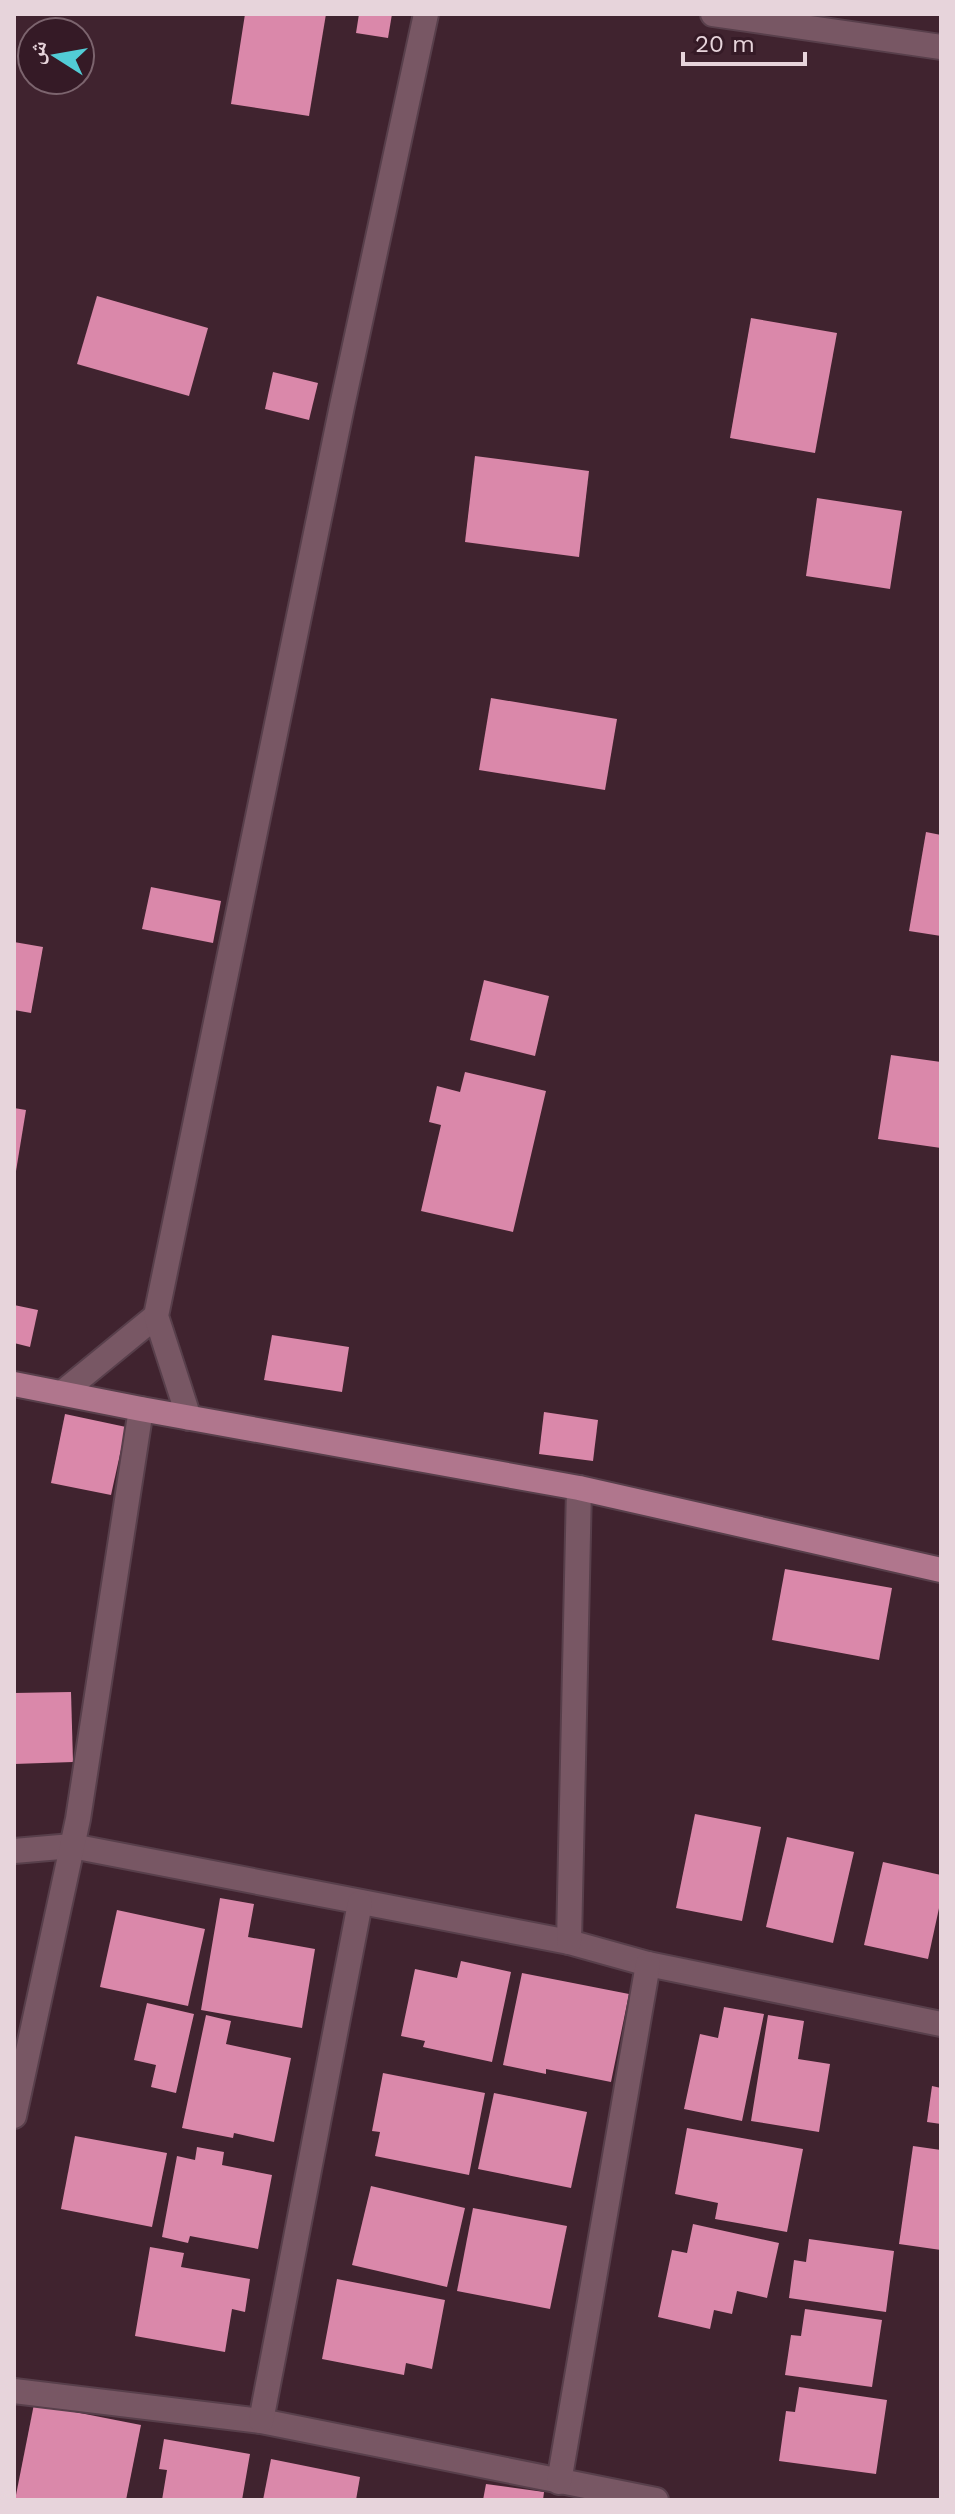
<svg xmlns="http://www.w3.org/2000/svg" width="955" height="2514" font-family="'Work Sans','Noto Naskh Arabic',sans-serif">
	<style>
		.building { fill: #da88aa }
		.lines { fill: none; stroke-linecap: round; stroke-linejoin: round }
		.minor-casing { stroke: #583f4b; stroke-width: 28 }
		.major-casing { stroke: #583f4b; stroke-width: 28 }
		.minor { stroke: #785764; stroke-width: 24 }
		.major { stroke: #b0768d; stroke-width: 24 }
	</style>
	<rect width="100%" height="100%" fill="#40232f"/>
	<!-- building -->
	<g class="building">
		<polygon points="245,14 326,14 309,116 231,104"/>
		<polygon points="359,14 392,14 388,38 356,33"/>
		<polygon points="97,296 208,328 189,396 77,364"/>
		<polygon points="751,318 837,333 815,453 730,438"/>
		<polygon points="273,372 318,383 309,420 265,409"/>
		<polygon points="475,456 589,471 579,557 465,542"/>
		<polygon points="817,498 902,511 890,589 806,576"/>
		<polygon points="491,698 617,719 605,790 479,770"/>
		<polygon points="926,832 941,835 941,936 909,931"/>
		<polygon points="151,887 221,901 213,943 142,929"/>
		<polygon points="14,942 43,947 31,1013 14,1010"/>
		<polygon points="484,980 549,996 535,1056 470,1040"/>
		<polygon points="891,1055 941,1062 941,1148 878,1139"/>
		<polygon points="465,1072 546,1091 513,1232 421,1211 441,1125 429,1122 437,1086 460,1092"/>
		<polygon points="14,1108 26,1110 16,1171 14,1170"/>
		<polygon points="14,1305 38,1310 30,1347 14,1343"/>
		<polygon points="272,1335 349,1347 342,1392 264,1380"/>
		<polygon points="544,1412 598,1420 593,1461 539,1454"/>
		<polygon points="65,1414 126,1427 111,1495 51,1483"/>
		<polygon points="785,1569 892,1588 879,1660 772,1640"/>
		<polygon points="71,1692 73,1762 14,1764 14,1693"/>
		<polygon points="695,1814 761,1827 742,1921 676,1908"/>
		<polygon points="787,1837 854,1852 833,1943 766,1927"/>
		<polygon points="883,1862 941,1875 941,1899 928,1959 864,1945"/>
		<polygon points="220,1898 254,1904 248,1937 315,1949 302,2028 201,2010"/>
		<polygon points="117,1910 205,1929 188,2006 100,1987"/>
		<polygon points="461,1961 511,1972 492,2062 423,2047 425,2041 401,2036 415,1969 457,1978"/>
		<polygon points="522,1973 629,1994 611,2082 546,2069 546,2074 503,2065"/>
		<polygon points="147,2003 194,2014 176,2093 151,2087 156,2065 134,2060"/>
		<polygon points="724,2007 764,2014 742,2121 684,2109 700,2034 718,2038"/>
		<polygon points="206,2015 231,2021 226,2044 291,2058 274,2142 234,2133 233,2138 182,2128"/>
		<polygon points="768,2015 804,2021 798,2059 830,2064 819,2132 751,2121"/>
		<polygon points="383,2073 485,2093 469,2175 375,2156 380,2132 372,2131"/>
		<polygon points="932,2086 941,2088 941,2124 927,2122"/>
		<polygon points="494,2093 587,2112 571,2188 478,2169"/>
		<polygon points="687,2128 803,2149 787,2232 715,2219 718,2203 675,2194"/>
		<polygon points="75,2136 167,2153 152,2227 61,2209"/>
		<polygon points="913,2146 941,2150 941,2250 899,2244"/>
		<polygon points="197,2147 224,2152 222,2165 272,2175 258,2249 190,2236 188,2243 162,2237 177,2156 195,2160"/>
		<polygon points="371,2186 465,2208 447,2287 352,2265"/>
		<polygon points="473,2208 567,2226 550,2309 457,2291"/>
		<polygon points="693,2224 779,2243 767,2298 737,2291 732,2314 714,2310 710,2329 658,2317 672,2250 687,2253"/>
		<polygon points="809,2239 894,2251 886,2312 789,2298 794,2260 806,2262"/>
		<polygon points="150,2247 184,2253 181,2267 250,2279 245,2312 232,2309 225,2352 135,2336"/>
		<polygon points="337,2279 445,2300 432,2369 406,2363 404,2375 322,2359"/>
		<polygon points="805,2309 882,2320 872,2387 785,2375 791,2335 801,2336"/>
		<polygon points="799,2387 887,2400 876,2474 779,2461 786,2411 795,2412"/>
		<polygon points="34,2404 141,2425 126,2500 15,2500"/>
		<polygon points="164,2439 250,2454 242,2500 162,2500 167,2470 159,2469"/>
		<polygon points="271,2459 360,2477 356,2500 263,2500"/>
		<polygon points="486,2484 544,2492 543,2500 483,2500"/>
	</g>
	<g class="lines">
		<defs>
			<g id="minor">
				<polyline points="713,14 941,47"/>
				<polyline points="62,1393 156,1316"/>
				<polyline points="189,1418 156,1316 342,406 426,14"/>
				<polyline points="14,1851 72,1846 569,1942 648,1964 941,2024"/>
				<polyline points="569,1942 579,1488"/>
				<polyline points="14,2116 78,1819 141,1409"/>
				<polyline points="14,2391 261,2421 656,2500"/>
				<polyline points="261,2421 360,1903"/>
				<polyline points="559,2482 648,1964"/>
			</g>
			<polyline id="major" points="14,1384 141,1409 579,1488 941,1570"/>
		</defs>
		<!-- minor casing -->
		<use href="#minor" class="minor-casing"/>
		<!-- major casing -->
		<use href="#major" class="major-casing"/>
		<!-- minor -->
		<use href="#minor" class="minor"/>
		<!-- major -->
		<use href="#major" class="major"/>
	</g>
	<!-- border -->
	<rect width="955" height="2514" fill="none" stroke="#e7d4db" stroke-width="32"/>
	<!-- north arrow -->
	<g transform="translate(56 56) rotate(281)"><circle r="38" fill="#351a26" stroke="#7c646e" stroke-width="2"/>
	<path d="M0-6L14 30L0 20L-14 30Z" fill="#52ccd6"/>
	<text y="-12" font-size="22" font-weight="bold" text-anchor="middle" fill="#e7d4db">ش</text>
	</g>
	<!-- scale -->
	<path d="M683 52v12h122v-12" fill="none" stroke="#e7d4db" stroke-width="4"/>
	<text x="695" y="52" font-size="24" fill="#e7d4db" stroke="#351a26" stroke-width="6" paint-order="stroke">20 m</text>
</svg>
